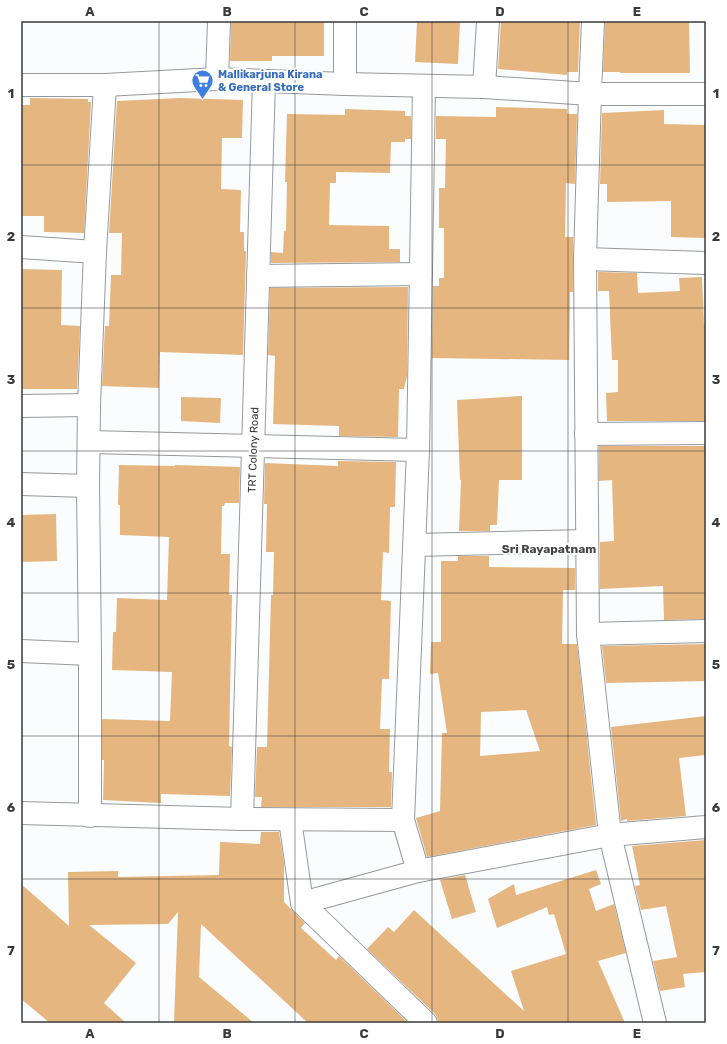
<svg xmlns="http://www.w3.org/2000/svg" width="727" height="1044" font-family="Rubik,sans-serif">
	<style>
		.building { fill: #e6b680; fill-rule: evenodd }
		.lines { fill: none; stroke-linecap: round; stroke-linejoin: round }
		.minor-casing { stroke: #97999b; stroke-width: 24 }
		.minor { stroke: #fff; stroke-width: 22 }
		.grid { fill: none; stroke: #3a3a3b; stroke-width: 1; stroke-opacity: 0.55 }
		.labels { text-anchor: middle; stroke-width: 4; stroke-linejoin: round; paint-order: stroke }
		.shop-label { font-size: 11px; font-weight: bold; fill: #366cbe; stroke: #fff; text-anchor: start }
		.street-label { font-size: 11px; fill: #3a3a3b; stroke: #fff }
		.neighbourhood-label { font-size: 12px; font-weight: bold; fill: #434446; stroke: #fff }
		.neatline { fill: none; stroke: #3a3a3b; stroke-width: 1.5 }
		.grid-label { font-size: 13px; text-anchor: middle; font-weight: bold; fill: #3a3a3b }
	</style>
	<rect width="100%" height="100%" fill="#fafcfe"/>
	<!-- building -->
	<g class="building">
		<polygon points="231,21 324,21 324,56 272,56 272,61 230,61"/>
		<polygon points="417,21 460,21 458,64 415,62"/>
		<polygon points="501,21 580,21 578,72 567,72 567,75 498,69"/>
		<polygon points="605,21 689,21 690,73 620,73 620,72 603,72"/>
		<polygon points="30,98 88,99 88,102 91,102 84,233 44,232 44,216 21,216 21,105 30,105"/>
		<polygon points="180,98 243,100 242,138 222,138 221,189 241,190 240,232 244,232 244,251 246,251 243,355 160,352 159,388 102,386 105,326 109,326 111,275 121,275 122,233 109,233 117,101"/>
		<polygon points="496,107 567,109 567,114 577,114 575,184 566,183 565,237 573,237 573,292 570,292 569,360 432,358 433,286 439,286 439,278 444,278 444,228 439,228 439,188 445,188 446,139 436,139 436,116 496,117"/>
		<polygon points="345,109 405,111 405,116 411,116 411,139 405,139 405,142 391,142 390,173 336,172 336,183 330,183 329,225 389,226 389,249 400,249 400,262 271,263 271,252 283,253 284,231 286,231 287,182 285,182 287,114 345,115"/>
		<polygon points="664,110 664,124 706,125 706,238 671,237 671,201 607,202 607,184 600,184 602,113"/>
		<polygon points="21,269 62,270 61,325 80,326 77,389 21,389"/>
		<polygon points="598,272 637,273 638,293 680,291 679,278 702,277 704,325 706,325 706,421 607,421 606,393 618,392 618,360 612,360 609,291 598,291"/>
		<polygon points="408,287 407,376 404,389 399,389 398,437 339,436 339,426 273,424 275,356 268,355 270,288"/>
		<polygon points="522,396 522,480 499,480 497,525 490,525 490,531 459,531 461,480 460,480 457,400"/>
		<polygon points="181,397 221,398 220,423 181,421"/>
		<polygon points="599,446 706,446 706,619 664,620 663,586 600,589 600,542 614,541 612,480 599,481"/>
		<polygon points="338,461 396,462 395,507 390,507 389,553 383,552 381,600 391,601 389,679 382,679 380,729 390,729 389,772 392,772 391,807 261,807 262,797 255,797 257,747 267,747 271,595 273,595 274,552 266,552 267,504 264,504 265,463 338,466"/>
		<polygon points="119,465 175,466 175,465 240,467 239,503 225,503 224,506 222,506 221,554 230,554 229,595 232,595 229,746 232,747 230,796 161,794 161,803 103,800 104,760 102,760 102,719 170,721 172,672 112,670 113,632 116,632 117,598 167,600 169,537 120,535 120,505 118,505"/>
		<polygon points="56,514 57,561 21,562 21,515"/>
		<path d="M458,556h31v11l86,1v22h-12l-1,54h15l19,181 -169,32 -11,-39 24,-7 2,-78h5l-9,-60 -8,1 1,-32h10v-81h17zM526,710l14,41 -60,5 1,-44z"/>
		<polygon points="706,644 706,681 606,683 602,646"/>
		<polygon points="706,716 706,755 679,758 686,816 627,821 627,819 621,821 611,727"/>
		<polygon points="261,832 279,832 284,863 284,902 305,923 301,928 336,960 339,956 408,1023 308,1023 201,924 199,977 254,1023 174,1023 178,912 168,924 89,925 136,963 104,1003 126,1023 50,1023 21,999 21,884 69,926 68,872 118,871 118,877 219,875 220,842 260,844"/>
		<polygon points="706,840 706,972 683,974 685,987 660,991 653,961 677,957 666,906 641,910 635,886 640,885 632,846"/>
		<polygon points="596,870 601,884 589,889 596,911 614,904 626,953 598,961 625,1023 438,1023 438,1019 435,1014 367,949 388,927 394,932 414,910 524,1011 511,971 566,954 554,914 549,915 547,907 497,928 488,899 514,884 516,895"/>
		<polygon points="465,875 476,912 452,919 440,880"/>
	</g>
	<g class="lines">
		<defs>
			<g id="minor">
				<polyline points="345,21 345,84"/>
				<polyline points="593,21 590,94 585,259 588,634 610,835 655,1023"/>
				<polyline points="217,79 219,21"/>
				<polyline points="21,85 105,85 217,79 345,84 484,87 590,94 706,94"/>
				<polyline points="484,87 488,21"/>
				<polyline points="21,247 95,252"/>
				<polyline points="585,259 706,263"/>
				<polyline points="258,276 421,274"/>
				<polyline points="21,406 89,405"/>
				<polyline points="586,434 706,433"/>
				<polyline points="89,442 418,450"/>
				<polyline points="21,484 88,486"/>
				<polyline points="415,545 586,541"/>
				<polyline points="588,634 706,631"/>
				<polyline points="21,651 90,654"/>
				<polyline points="21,813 242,819 403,820 418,450 424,86"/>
				<polyline points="90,816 90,654 88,486 89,405 95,252 105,85"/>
				<polyline points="242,819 264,81"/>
				<polyline points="290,820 302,903 426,1023"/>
				<polyline points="403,820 418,871"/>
				<polyline points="302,903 418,871 610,835 706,827"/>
			</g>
		</defs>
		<!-- minor casing -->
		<use href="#minor" class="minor-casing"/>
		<!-- minor -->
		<use href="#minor" class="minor"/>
	</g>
	<!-- grid -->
	<path class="grid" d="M159,21v1002M295,21v1002M432,21v1002M568,21v1002M21,165h685M21,308h685M21,451h685M21,593h685M21,736h685M21,879h685"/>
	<!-- icons -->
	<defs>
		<symbol id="supermarket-pin" viewBox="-11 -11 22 30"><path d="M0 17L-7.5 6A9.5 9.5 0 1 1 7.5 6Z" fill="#3f7fe0" stroke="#fff"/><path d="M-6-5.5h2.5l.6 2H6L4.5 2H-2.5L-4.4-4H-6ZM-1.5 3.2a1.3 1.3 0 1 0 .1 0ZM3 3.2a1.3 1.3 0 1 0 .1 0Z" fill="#fff"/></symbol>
	</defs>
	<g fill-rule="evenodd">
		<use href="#supermarket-pin" x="190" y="68" width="25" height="34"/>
	</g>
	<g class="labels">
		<!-- shop labels -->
		<g class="shop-label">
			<text x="218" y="78">Mallikarjuna Kirana<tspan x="218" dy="13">&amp; General Store</tspan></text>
		</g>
		<!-- street labels -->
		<g class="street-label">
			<text transform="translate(253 450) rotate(-88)" y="4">TRT Colony Road</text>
		</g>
		<!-- neighbourhood labels -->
		<g class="neighbourhood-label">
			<text x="549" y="553">Sri Rayapatnam</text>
		</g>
	</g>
	<!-- border -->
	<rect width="727" height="1044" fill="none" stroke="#ffffff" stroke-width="44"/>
	<rect x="22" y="22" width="683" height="1000" class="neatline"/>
	<g class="grid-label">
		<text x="90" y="16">A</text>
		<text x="227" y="16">B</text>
		<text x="364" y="16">C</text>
		<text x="500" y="16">D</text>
		<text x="637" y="16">E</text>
		<text x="11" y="98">1</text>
		<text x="716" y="98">1</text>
		<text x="11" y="241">2</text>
		<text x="716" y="241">2</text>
		<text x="11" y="384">3</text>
		<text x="716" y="384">3</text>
		<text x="11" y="527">4</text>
		<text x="716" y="527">4</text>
		<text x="11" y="669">5</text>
		<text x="716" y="669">5</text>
		<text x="11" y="812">6</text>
		<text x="716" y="812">6</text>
		<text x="11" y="955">7</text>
		<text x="716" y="955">7</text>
		<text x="90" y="1038">A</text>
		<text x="227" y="1038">B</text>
		<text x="364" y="1038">C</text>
		<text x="500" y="1038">D</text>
		<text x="637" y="1038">E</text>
	</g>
</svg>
